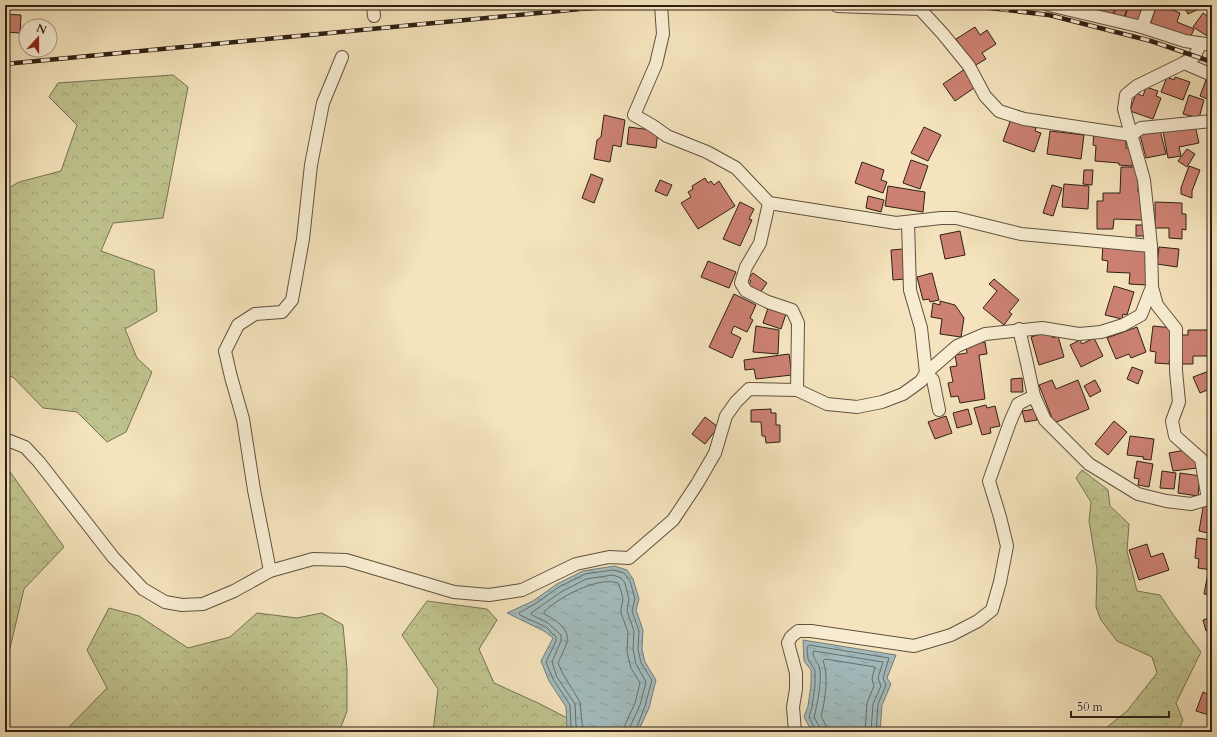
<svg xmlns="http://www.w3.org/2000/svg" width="1217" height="737" font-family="Cardo,serif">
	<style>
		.forest { fill: url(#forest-crowns); stroke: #767252 }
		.water { fill: url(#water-ripples); stroke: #747d7a }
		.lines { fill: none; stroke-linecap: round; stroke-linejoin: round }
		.shore { stroke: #686e69; stroke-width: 1 }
		.building { fill: #cc8172; stroke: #2e2015 }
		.street-casing { stroke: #60513f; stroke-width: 14 }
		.street { stroke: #f8edd3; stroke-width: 12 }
		.rail-casing { stroke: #2e2015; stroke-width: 4.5 }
		.rail { stroke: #f8edd3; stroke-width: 3; stroke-dasharray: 9; stroke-linecap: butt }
	</style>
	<defs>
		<pattern id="forest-crowns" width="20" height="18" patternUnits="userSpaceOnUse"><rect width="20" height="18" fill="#bfc38e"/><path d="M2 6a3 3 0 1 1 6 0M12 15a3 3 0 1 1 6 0" fill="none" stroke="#a4a77a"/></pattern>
		<pattern id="water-ripples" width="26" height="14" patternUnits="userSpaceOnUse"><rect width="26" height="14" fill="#a2bbbd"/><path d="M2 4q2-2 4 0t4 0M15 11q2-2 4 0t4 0" fill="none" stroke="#8ca0a2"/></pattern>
	</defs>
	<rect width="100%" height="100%" fill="#f4e3bc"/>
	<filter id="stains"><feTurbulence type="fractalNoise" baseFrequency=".005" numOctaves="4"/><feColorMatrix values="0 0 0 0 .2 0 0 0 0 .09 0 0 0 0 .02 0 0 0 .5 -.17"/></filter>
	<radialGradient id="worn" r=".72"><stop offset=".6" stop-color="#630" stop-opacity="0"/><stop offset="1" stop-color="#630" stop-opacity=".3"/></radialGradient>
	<!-- forest -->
	<g class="forest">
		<polygon points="173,75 188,87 163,218 113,223 101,251 154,270 157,311 125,329 137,358 152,372 126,432 107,442 77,412 43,408 13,377 5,375 5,190 19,182 61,171 77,125 49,97 58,83"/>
		<polygon points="5,465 64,547 24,589 5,669"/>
		<polygon points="1082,470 1108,490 1110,506 1129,524 1127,551 1137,591 1160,595 1174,616 1201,652 1176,703 1183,720 1178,732 1101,732 1127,711 1157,673 1152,657 1117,641 1101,620 1096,607 1097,569 1089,521 1091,502 1076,478"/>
		<polygon points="427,601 487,609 497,620 479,649 494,683 538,703 571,720 585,732 433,732 438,689 402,635"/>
		<polygon points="109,608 139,616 188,648 230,637 257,613 297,618 322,613 343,625 347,669 347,711 339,732 37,732 39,730 66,730 107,688 87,650"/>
	</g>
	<!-- water -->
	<g class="water">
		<polygon points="614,566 627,570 633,579 639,599 636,610 643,630 642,649 645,662 656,680 649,708 638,732 570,732 567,729 566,707 549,681 541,661 553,638 544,631 507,613 533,601 557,584 583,571"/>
		<polygon points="803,640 896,655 887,678 891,684 882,705 880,732 812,732 804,717 808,706 811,685 811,670 804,661"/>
	</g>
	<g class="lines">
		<!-- shore -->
		<g class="shore">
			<polyline points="573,732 571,727 570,705 553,679 546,662 556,641 556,637 546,627 520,615 519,613 535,604 559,587 585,574 613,570 624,573 630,581 635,599 632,611 639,631 638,649 641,663 652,680 645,706 635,732"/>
			<polyline points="578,732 576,725 575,704 557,677 552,662 561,641 561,635 548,623 532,615 531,613 561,592 586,579 613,575 621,578 625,583 629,599 627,611 634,631 633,649 636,664 646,682 640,705 630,727 630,732"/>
			<path d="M584,732l-2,-9 -2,-21 -17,-28 -5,-11c3,-7 7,-14 9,-21 3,-13 -12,-23 -23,-28v-2c13,-14 54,-36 74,-29l3,8 2,8 -2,10v4l7,19 -1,20 4,16 9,15 -5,20 -10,22 -1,7"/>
			<polyline points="815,732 815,729 809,717 812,707 815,685 815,670 808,659 807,647 809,645 889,658 883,678 886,685 878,704 876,732"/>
			<path d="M820,732v-4l-6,-11c3,-11 9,-40 5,-51 -2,-5 -6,-7 -6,-14l1,-1 69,11 -5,16 3,8 -8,18 -2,28"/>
			<path d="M826,732v-6l-5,-10c4,-14 8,-42 2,-55l2,-2 50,8 -3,12 2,7 -7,17 -2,29"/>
		</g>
	</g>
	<!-- building -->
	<g class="building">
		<polygon points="1085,5 1100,5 1097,14 1083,9"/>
		<polygon points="1101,5 1116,5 1111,18 1098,13"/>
		<polygon points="1117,5 1128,5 1123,21 1113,18"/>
		<polygon points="1129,5 1144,5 1139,24 1124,20"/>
		<polygon points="1157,5 1171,5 1170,9 1180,13 1177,22 1194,29 1189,40 1150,25"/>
		<polygon points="1177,5 1200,5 1201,8 1188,14 1184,6 1179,9"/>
		<polygon points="1203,13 1212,20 1212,39 1193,27"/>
		<polygon points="5,14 21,15 20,33 5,32"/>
		<polygon points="975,27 980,35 987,30 996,44 982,53 986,59 974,66 956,39"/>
		<polygon points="965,69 977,86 955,101 943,84"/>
		<polygon points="1167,77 1174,80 1175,77 1190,82 1183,100 1161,92"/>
		<polygon points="1206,80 1212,82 1212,101 1200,96"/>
		<polygon points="1146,87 1158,91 1156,96 1161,98 1153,119 1130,111 1136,93 1143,96"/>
		<polygon points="1189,95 1204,100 1199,118 1183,114"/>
		<polygon points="604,115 625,120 621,147 613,145 610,162 594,159 597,140 601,137"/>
		<polygon points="1011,119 1036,128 1035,131 1041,133 1034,152 1003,141"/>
		<polygon points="1195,125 1199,143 1179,147 1181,156 1168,158 1163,131"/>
		<polygon points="629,127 658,131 656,148 627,144"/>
		<polygon points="924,127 941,135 928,161 911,153"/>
		<polygon points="1160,130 1166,154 1146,158 1140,135"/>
		<polygon points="1050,131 1084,135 1081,159 1047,154"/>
		<polygon points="1094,132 1126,135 1126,148 1134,149 1132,166 1119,165 1119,163 1095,161 1096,146 1093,145"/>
		<polygon points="1187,149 1195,154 1187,167 1178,161"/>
		<polygon points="911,160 928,166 920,189 903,183"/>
		<polygon points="862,162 884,170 881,180 887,182 883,193 855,183"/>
		<polygon points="1189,166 1200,170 1192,191 1192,198 1181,194 1181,188"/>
		<polygon points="1121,167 1139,167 1138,192 1142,193 1142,220 1114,219 1113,229 1097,229 1097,201 1103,201 1103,193 1120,193"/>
		<polygon points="1084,170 1093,170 1092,185 1083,184"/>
		<polygon points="591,174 603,179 594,203 582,198"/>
		<polygon points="705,178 708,183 711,181 714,185 719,181 735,206 698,229 681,203 691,197 688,192 693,189 692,186"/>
		<polygon points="660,180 672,185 667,196 655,191"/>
		<polygon points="1064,184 1089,186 1088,209 1062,207"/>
		<polygon points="1052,185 1062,188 1053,216 1043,213"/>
		<polygon points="888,186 925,192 923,212 885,206"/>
		<polygon points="868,196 884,200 881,212 866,208"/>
		<polygon points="740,202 754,209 749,219 752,220 740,246 723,239"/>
		<polygon points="1155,202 1182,203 1182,214 1186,214 1186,230 1182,229 1182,239 1169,238 1169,228 1155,228"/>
		<rect x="1136" y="225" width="8" height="11"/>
		<polygon points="960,231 965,255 945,259 940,235"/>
		<polygon points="1103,244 1149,248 1147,285 1129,284 1130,273 1107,272 1108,261 1102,260"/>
		<polygon points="1159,247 1179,249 1177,267 1157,264"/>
		<polygon points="903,249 905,279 893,280 891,250"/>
		<polygon points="708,261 736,272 729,288 701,277"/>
		<polygon points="753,273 767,283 760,293 748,285 751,281 748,279"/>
		<polygon points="932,273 939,300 930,302 929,299 923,300 917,277"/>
		<polygon points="994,279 1019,300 1009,312 1012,314 1004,325 983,308 997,291 989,284"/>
		<polygon points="1114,286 1134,292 1127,315 1123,314 1122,319 1105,315"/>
		<polygon points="734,294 756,305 750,318 753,320 747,332 734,326 731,333 741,338 732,358 709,347"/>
		<polygon points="940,301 955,305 964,318 961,337 940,334 942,319 931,317 933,303 940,305"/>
		<polygon points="769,305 787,311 781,329 763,323"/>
		<polygon points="756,326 779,330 778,354 753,352"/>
		<polygon points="1153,326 1173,328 1169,364 1155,363 1156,352 1150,351"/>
		<polygon points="1137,327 1146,352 1131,358 1129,354 1116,359 1107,338"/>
		<polygon points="1188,330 1212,330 1212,356 1193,356 1193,364 1180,364 1179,335 1188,335"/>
		<polygon points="1050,331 1053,338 1058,336 1064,357 1039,365 1031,337"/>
		<polygon points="1094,338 1103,356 1081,367 1070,345 1080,340 1082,344"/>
		<polygon points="985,342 987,354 979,355 985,399 960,403 958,396 951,397 948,383 953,382 950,367 957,366 955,355 967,353 966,345"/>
		<polygon points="789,354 792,375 756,379 754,369 745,370 744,360"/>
		<polygon points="1132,367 1143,371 1138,384 1127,379"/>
		<polygon points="1212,370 1212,388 1200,393 1193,377"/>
		<polygon points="1022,378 1023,392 1011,392 1011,379"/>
		<polygon points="1052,380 1056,389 1078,380 1089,409 1054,423 1039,385"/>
		<polygon points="1095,380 1101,391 1090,397 1084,386"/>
		<polygon points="986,405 987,408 995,406 1000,426 990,428 991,433 982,435 974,408"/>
		<polygon points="771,409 771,413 776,413 776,425 780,425 780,442 766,443 765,436 762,436 761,422 751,422 751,410"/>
		<polygon points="968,409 972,424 957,428 953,413"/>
		<polygon points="1035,409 1037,420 1025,422 1022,411"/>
		<polygon points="946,416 952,433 935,439 928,422"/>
		<polygon points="705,417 718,427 705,444 692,434"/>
		<polygon points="1114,421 1127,432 1108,455 1095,444"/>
		<polygon points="1130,436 1154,439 1151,460 1143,459 1144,457 1127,455"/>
		<polygon points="1185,450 1193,454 1197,468 1173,471 1169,453"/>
		<polygon points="1137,461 1153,464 1149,487 1138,485 1139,479 1134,478"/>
		<polygon points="1162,471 1176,473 1174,489 1160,488"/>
		<polygon points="1180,473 1200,476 1198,496 1178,493"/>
		<polygon points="1204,502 1212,504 1212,534 1199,531"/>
		<polygon points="1197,538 1212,540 1210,554 1212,554 1212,570 1198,568 1199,559 1195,558"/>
		<polygon points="1147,544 1151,557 1163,553 1169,570 1139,580 1129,550"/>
		<polygon points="1208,573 1212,574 1212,595 1204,594"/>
		<polygon points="1212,617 1212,630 1206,631 1203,620"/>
		<polygon points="1203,692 1212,696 1212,716 1196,711"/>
	</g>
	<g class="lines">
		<defs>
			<g id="street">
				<polyline points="373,5 374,16"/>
				<polyline points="661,5 663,34 656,64 634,115 653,126 667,136 707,152 736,168 769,203 896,223 941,218 956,218 1021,234 1151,246"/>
				<polyline points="1049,5 1142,27 1185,41 1212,45"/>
				<polyline points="837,6 920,9 943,34 969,66 985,96 999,111 1024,119 1131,135 1141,128 1212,121"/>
				<polyline points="1142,27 1150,5"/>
				<polyline points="1184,63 1212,75"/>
				<polyline points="769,203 760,243 746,267 741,283 746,291 768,302 792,310 798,323 797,390"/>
				<polyline points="908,222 910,290 921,328 926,373 933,380 939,410"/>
				<polyline points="1152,287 1157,305 1176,329 1176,371 1179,402 1172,421 1175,436 1201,459 1208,499"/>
				<polyline points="1019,329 1026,359 1034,396 1045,420 1089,464 1138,494 1166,501 1191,504 1208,499 1212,499"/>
				<polyline points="5,439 25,447 39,462 113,557 143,589 165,602 182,605 203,604 234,591 270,571 313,559 346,560 454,592 489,595 522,590 576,564 609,557 629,558 673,520 697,484 715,453 726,416 736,402 749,389 797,390 827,404 857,407 882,402 903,394 921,381 926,373 957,346 985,334 1042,328 1079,334 1101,332 1123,325 1141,315 1152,287 1151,246 1144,180 1124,109 1126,95 1137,86 1184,63 1195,56 1200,44"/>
				<polyline points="270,571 254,490 243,419 231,377 225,351 238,325 255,314 282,312 292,300 303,239 311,165 323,103 342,57"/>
				<polyline points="795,732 793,707 796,689 796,673 788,643 791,637 798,631 811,631 914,646 951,635 978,621 992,610 1000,582 1007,546 1000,517 989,481 1010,422 1018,404 1034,396"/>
			</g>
		</defs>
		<!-- street casing -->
		<use href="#street" class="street-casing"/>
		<!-- street -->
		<use href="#street" class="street"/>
		<defs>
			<g id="rail">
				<polyline points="964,5 1049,15 1151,41 1212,62"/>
				<polyline points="5,64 580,9 637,5"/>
			</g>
		</defs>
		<!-- rail casing -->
		<use href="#rail" class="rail-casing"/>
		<!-- rail -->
		<use href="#rail" class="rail"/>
	</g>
	<!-- margin -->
	<rect width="1217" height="737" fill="none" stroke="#f4e3bc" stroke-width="20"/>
	<rect x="6" y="6" width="1205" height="725" fill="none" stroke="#2e2015" stroke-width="2"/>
	<rect x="10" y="10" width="1197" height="717" fill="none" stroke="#2e2015"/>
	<!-- north arrow -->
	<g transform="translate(38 38) rotate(21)"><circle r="19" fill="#f8edd3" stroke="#a79b87"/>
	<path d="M0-3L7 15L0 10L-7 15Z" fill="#8f2418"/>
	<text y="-6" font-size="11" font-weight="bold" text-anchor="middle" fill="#2e2015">N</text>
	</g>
	<!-- scale -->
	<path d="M1071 711v6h98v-6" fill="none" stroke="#2e2015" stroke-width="2"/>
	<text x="1077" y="711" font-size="12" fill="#2e2015" stroke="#f8edd3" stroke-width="3" paint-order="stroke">50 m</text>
	<rect width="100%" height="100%" filter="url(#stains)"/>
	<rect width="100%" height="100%" fill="url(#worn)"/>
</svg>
